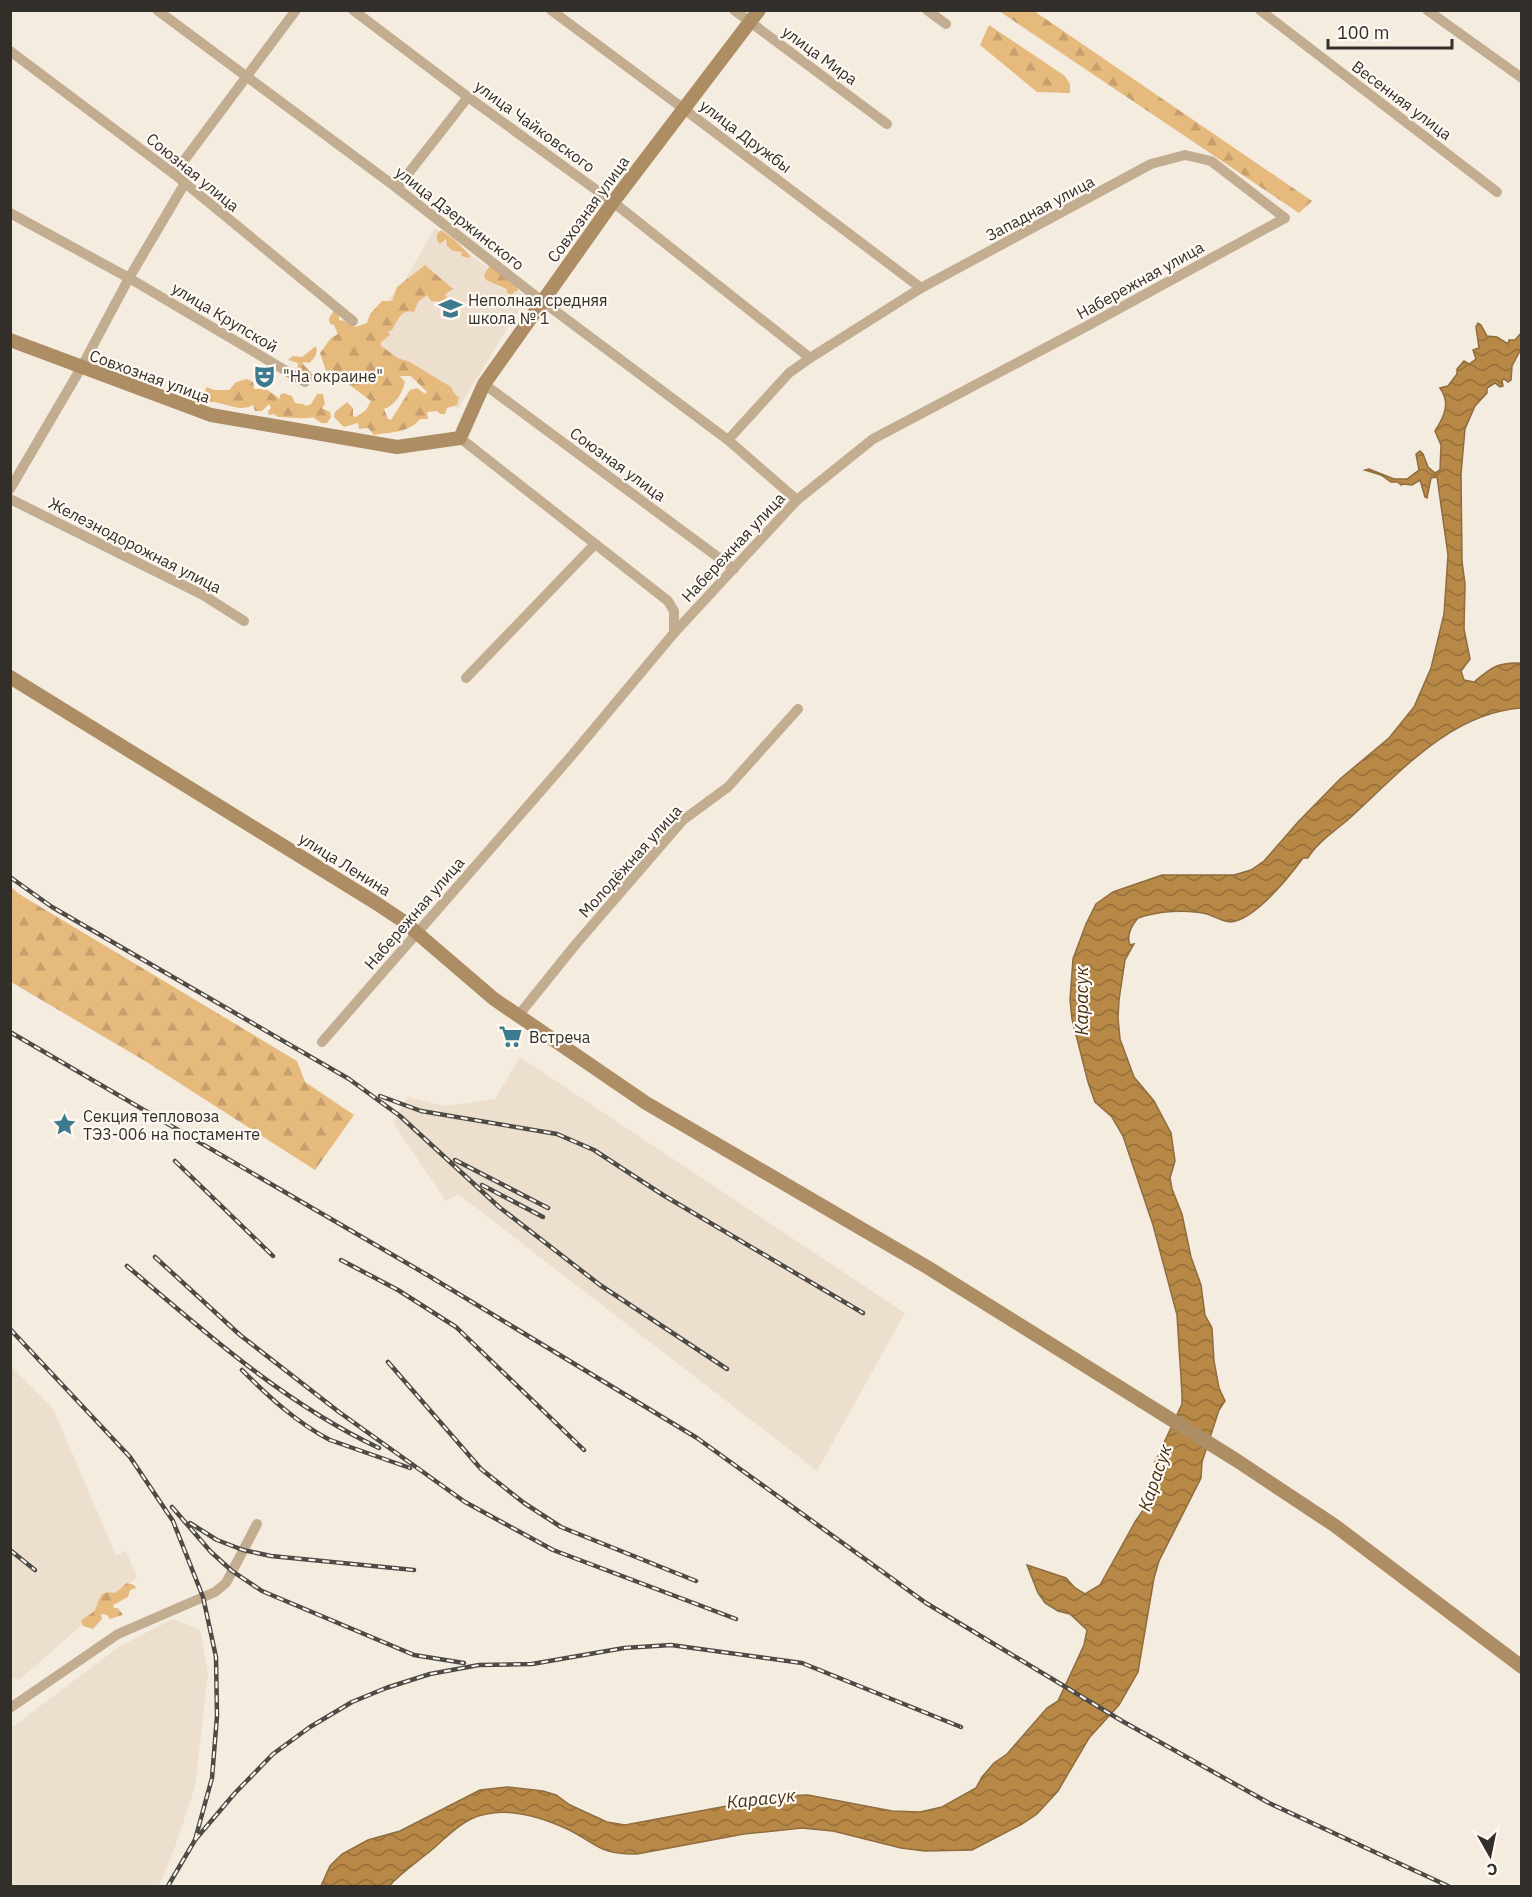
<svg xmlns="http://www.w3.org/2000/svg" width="1532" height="1897" font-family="'IBM Plex Sans',sans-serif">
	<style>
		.built { fill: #eddfce }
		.forest { fill: url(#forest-firs); fill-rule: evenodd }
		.water { fill: url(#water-waves); stroke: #8f6d3e; stroke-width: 1.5 }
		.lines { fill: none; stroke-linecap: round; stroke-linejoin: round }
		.street { stroke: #c2ad91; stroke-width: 10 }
		.secondary { stroke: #ad8d63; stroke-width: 14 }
		.rail-casing { stroke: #4e4a44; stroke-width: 4.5 }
		.rail { stroke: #fff9f3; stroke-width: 2; stroke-dasharray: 7; stroke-linecap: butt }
		.labels { text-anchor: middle; stroke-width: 4.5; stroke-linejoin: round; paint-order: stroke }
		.street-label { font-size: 16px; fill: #322e2a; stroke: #fff9f3 }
		.poi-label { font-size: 16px; fill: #322e2a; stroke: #fff9f3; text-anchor: start }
		.water-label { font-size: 18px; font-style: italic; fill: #432e11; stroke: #fff9f3 }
	</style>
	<defs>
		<pattern id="forest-firs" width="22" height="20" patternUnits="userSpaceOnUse" patternTransform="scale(1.5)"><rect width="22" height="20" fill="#e6b97d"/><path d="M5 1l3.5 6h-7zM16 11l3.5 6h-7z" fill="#c69f6c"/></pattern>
		<pattern id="water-waves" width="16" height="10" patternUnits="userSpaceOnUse" patternTransform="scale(1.5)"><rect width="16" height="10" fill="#b78846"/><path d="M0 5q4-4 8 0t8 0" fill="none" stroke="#95703b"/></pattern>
	</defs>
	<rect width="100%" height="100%" fill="#f5ece0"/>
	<!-- built -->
	<g class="built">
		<polygon points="435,228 527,297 458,409 355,341 405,280"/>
		<polygon points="520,1057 905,1313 817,1471 458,1194 446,1201 393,1123 408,1097 445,1106 495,1099"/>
		<polygon points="10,1365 53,1408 116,1555 126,1551 137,1577 19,1680 10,1678"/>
		<polygon points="173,1619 197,1628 201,1633 208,1674 195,1787 175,1847 159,1886 11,1886 11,1728 120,1646"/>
	</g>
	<!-- forest -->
	<g class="forest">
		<polygon points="999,11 1034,11 1312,201 1299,213"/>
		<polygon points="989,25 1065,76 1070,84 1070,93 1037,92 980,45"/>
		<path d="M441,230c12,8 20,15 29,26l-1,2 -8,-2 1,-4 -9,-1 -6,-5 -1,-7 -6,5 -3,-4v-6z"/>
		<path d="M425,265l28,24 -8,5 2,3 -5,5 -11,-1 -4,-6 -9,7 -4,10c-13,-4 -16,8 -22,18l-4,1 2,4 -9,7v4l17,12 12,4 41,25 3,6 5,5 -2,7 -10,3 -2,6h-5l-3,-3 -10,1 1,7h-8c-11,14 -30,13 -46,16l-6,-7 -9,1 -1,-6 -14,4 -10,-10 1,-5 12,-10 6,6v8l3,1 10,-7 5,-9 -28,-21 -2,-8 -8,4 -2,-6 -5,1 -6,-18 11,-15 7,-4 -4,-9 -4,-1 -1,-6 5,-7 5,4v5l6,1 10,6 12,-4 3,-9 12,-13h10l5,-14zM400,376h11l16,16 -2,2 -8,-6 -7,2 -19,30 -3,-1 -4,-10c11,-4 18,-15 21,-27z"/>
		<polygon points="490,265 518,287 517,291 515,291 512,295 507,293 507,289 486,280 484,275"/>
		<path d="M316,346c2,8 -1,12 -7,17l-4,-1 -3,1 13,14 1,3 -9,2 -10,-11 1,-8 -10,-3 5,-4 9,1z"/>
		<path d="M247,379l6,3 1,7h12l14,10v-4l3,-2 9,3 3,7 8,1 3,2 5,-2 6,-10h6l2,10 -3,4 8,4 1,5 -4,6h-6l-8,-6c-12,3 -22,0 -35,0l-4,-3 -5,1 -1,-4 3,-3 -2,-4 -7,7h-7l-2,-6c-17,10 -34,-9 -50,-1l3,-17 8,3h15l7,-8z"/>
		<polygon points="11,887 19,894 297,1061 305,1082 354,1115 315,1170 145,1061 11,982"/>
		<path d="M127,1583l7,2 2,3 -6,2 -2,7 -15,8 1,3h4l5,7 -13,4 -3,-4 -6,-1 1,5 -9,10 -10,-3 -2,-6c22,-13 11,-10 21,-26l6,-2 7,1z"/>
	</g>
	<!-- water -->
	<path class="water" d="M1478,323l3,2 6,11 10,1 11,7 1,-4h6l6,-7v18h-1l-8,15 -1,14 -3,2 -4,-3 -2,1 1,6 -3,1 -5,-4 -8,5v5l-12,13 -10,23 -4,45 1,87 3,23 -1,45 6,30 -9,12 3,9 10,2c18,-15 24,-20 47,-19v45c-70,5 -121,64 -170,109 -13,12 -35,26 -43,41h-5c-14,19 -49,63 -73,64 -7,0 -16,-6 -23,-8 -20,-5 -49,-3 -69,4 -6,7 -12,17 -8,27l4,-1 -9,16 -6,40 -1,18 2,21 14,38 20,24 17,32 4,28 -5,17 2,11 10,25 9,43 10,28 4,30 7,13 2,33 5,27 6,13 -6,9 -17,52 -1,16 -42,83 -5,17 -16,94 -19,33 -30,33 -31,53 -21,23 -15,10 -50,26 -47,1 -24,-3 -68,-17 -31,-3 -58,6 -107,20c-40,1 -41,-12 -72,-26 -29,-13 -64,-23 -94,-9 -17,8 -29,23 -43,34 -14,11 -27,20 -39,33h-68l9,-20 12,-12 26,-14 32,-9 80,-41 27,-3 36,4 13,4 14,10 37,17 18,3 155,-29 28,-1 84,16 28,1 22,-5 34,-19 6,-11 12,-14 13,-9 40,-46 11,-7 26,-56 3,-15 -17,-16 -12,-3 -13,-8 -7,-10 -11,-28 39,13 9,10 10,6 15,-9 35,-63 19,-28 5,-13 -4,-19 27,-58v-10l-5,-79 -24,-90 -30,-89 -11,-19 -17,-15 -7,-20 -16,-63 -2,-19 3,-41 13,-35 10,-20 17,-12 49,-17h72l17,-5 13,-9 34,-39 42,-43 49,-41 25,-31 17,-39 13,-54 4,-59 -11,-78 -6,1 -4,20 -2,-1 -5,-17 -8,5 -9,-1 -2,1 -3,-3h-7l-10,-7 -16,-5 4,-1 25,10h13l12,-9 -3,-16 4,-3 3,3 5,13 7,6 5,-3 1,-25 -6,-14c9,-14 16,-28 5,-43l8,-2 9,-12v-5l7,-8 5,3 7,-5 -3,-9 6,-2 -3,-21z"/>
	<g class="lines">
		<!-- street -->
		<g class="street">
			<polyline points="157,10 397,188 542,301 728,440 797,500"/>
			<polyline points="353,10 468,97 613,202 810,358"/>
			<polyline points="551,10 684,109 921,288"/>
			<polyline points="734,10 887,124"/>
			<polyline points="927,10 946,24"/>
			<polyline points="1260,10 1497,192"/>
			<polyline points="1427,10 1522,78"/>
			<polyline points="10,51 174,174 353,321"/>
			<polyline points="174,174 296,10"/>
			<polyline points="397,188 468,97"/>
			<polyline points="10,213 129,278 305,382"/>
			<polyline points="484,384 734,569"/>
			<polyline points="460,438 668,601 674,611 674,633"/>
			<polyline points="10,489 81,368 129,278 185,183"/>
			<polyline points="10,499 203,595 244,621"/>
			<polyline points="466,678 595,544"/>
			<polyline points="518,1016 576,944 683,820 728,787 798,709"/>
			<polyline points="322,1042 573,754 674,633 797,500 873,439 1087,326 1285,218 1211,161 1185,155 1151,164 921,288 810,358 789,373 728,440"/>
			<polyline points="10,1708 118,1634 215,1592 226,1583 257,1524"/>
		</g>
		<!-- secondary -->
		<g class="secondary">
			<polyline points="10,340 211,415 397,447 460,438 484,384 613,202 759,10"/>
			<polyline points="10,677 376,903 403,921 494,999 646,1103 927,1267 1236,1460 1334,1525 1522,1667"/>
		</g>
		<defs>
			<g id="rail">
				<polyline points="10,877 52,907 349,1079 400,1116 499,1207 600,1285 727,1369"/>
				<polyline points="10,1032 429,1276 697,1438 926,1603 1122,1721 1269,1803 1448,1886"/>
				<polyline points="380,1096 421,1111 557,1134 594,1150 663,1195 863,1313"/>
				<polyline points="455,1160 548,1208"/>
				<polyline points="175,1161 273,1256"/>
				<polyline points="482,1185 543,1217"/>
				<polyline points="155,1257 240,1335 339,1412 465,1502 553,1550 736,1619"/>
				<polyline points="341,1260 398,1290 456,1327 584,1450"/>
				<path d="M127,1266c79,67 157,137 252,182"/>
				<polyline points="10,1329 130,1457 173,1521 203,1597 216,1657 217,1716 212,1778 195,1840 168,1886"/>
				<polyline points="388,1362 481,1469 524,1503 561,1527 696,1581"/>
				<path d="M242,1370c26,26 55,53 88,70l80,28"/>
				<polyline points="172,1507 211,1552 232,1571 262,1591 414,1655 464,1663"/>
				<polyline points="190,1523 217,1540 243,1550 271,1556 414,1570"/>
				<polyline points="10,1550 35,1570"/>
				<polyline points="195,1840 235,1793 273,1754 310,1727 352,1702 386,1688 430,1674 479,1665 532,1664 624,1648 671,1645 802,1663 961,1727"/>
			</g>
		</defs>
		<!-- rail casing -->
		<use href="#rail" class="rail-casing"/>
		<!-- rail -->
		<use href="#rail" class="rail"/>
	</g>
	<!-- icons -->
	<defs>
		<symbol id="school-bare" viewBox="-9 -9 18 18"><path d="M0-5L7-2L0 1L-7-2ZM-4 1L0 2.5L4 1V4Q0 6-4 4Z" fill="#3c7a90" stroke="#fff9f3" stroke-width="2.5" paint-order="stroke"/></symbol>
		<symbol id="theatre-bare" viewBox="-9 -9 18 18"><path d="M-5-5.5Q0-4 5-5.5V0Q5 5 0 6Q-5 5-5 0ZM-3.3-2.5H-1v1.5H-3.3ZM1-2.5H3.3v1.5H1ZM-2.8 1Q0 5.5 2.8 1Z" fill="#3c7a90" stroke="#fff9f3" stroke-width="2.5" paint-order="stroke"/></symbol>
		<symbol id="supermarket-bare" viewBox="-9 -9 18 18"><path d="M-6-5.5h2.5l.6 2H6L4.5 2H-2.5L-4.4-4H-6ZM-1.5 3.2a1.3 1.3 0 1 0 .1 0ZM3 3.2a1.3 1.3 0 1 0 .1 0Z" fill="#3c7a90" stroke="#fff9f3" stroke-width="2.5" paint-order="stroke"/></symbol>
		<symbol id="sight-bare" viewBox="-9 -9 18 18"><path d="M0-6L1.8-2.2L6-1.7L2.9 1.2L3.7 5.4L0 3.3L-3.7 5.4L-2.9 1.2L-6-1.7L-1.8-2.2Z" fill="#3c7a90" stroke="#fff9f3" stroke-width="2.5" paint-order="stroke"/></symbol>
	</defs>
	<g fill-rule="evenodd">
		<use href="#school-bare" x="434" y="292" width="33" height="33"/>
		<use href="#theatre-bare" x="248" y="360" width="33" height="33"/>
		<use href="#supermarket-bare" x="494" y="1020" width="33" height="33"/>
		<use href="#sight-bare" x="48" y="1108" width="33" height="33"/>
	</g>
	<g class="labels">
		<!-- street labels -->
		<g class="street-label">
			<text transform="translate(820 55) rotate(36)" y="6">улица Мира</text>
			<text transform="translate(1402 100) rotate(37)" y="6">Весенняя улица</text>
			<text transform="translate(535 126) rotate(36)" y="6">улица Чайковского</text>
			<text transform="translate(746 136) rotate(37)" y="6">улица Дружбы</text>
			<text transform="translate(193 172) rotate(39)" y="6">Союзная улица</text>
			<text transform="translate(1040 208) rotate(-28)" y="6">Западная улица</text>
			<text transform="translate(588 209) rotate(-54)" y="6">Совхозная улица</text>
			<text transform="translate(460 218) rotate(38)" y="6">улица Дзержинского</text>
			<text transform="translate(1140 280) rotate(-29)" y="6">Набережная улица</text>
			<text transform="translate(225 317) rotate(31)" y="6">улица Крупской</text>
			<text transform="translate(150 376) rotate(20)" y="6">Совхозная улица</text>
			<text transform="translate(618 464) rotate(36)" y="6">Союзная улица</text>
			<text transform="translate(135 545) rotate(27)" y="6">Железнодорожная улица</text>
			<text transform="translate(733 547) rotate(-47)" y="6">Набережная улица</text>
			<text transform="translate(630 861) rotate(-48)" y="6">Молодёжная улица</text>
			<text transform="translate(345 864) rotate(32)" y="6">улица Ленина</text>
			<text transform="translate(414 913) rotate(-49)" y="6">Набережная улица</text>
		</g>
		<!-- poi labels -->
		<g class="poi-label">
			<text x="468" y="306">Неполная средняя<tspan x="468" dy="18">школа № 1</tspan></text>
			<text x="283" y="382">"На окраине"</text>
			<text x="529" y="1043">Встреча</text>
			<text x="83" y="1122">Секция тепловоза<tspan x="83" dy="18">ТЭ3-006 на постаменте</tspan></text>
		</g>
		<!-- water labels -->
		<g class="water-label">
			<text transform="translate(1082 1001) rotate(-90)" y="6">Карасук</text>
			<text transform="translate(1155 1478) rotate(-71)" y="6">Карасук</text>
			<text transform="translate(761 1799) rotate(-6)" y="6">Карасук</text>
		</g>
	</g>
	<!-- border -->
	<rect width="1532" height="1897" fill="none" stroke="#322e2a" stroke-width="24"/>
	<!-- north arrow -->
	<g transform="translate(1490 1855) rotate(171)" stroke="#fff9f3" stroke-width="4.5" paint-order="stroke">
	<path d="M0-4.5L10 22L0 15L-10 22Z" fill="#322e2a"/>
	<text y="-9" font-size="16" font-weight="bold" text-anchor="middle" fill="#322e2a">С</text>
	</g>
	<!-- scale -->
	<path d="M1328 39v9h124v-9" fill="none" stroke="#322e2a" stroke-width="3"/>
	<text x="1337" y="39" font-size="18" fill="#322e2a" stroke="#fff9f3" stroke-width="4.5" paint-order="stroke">100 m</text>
</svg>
